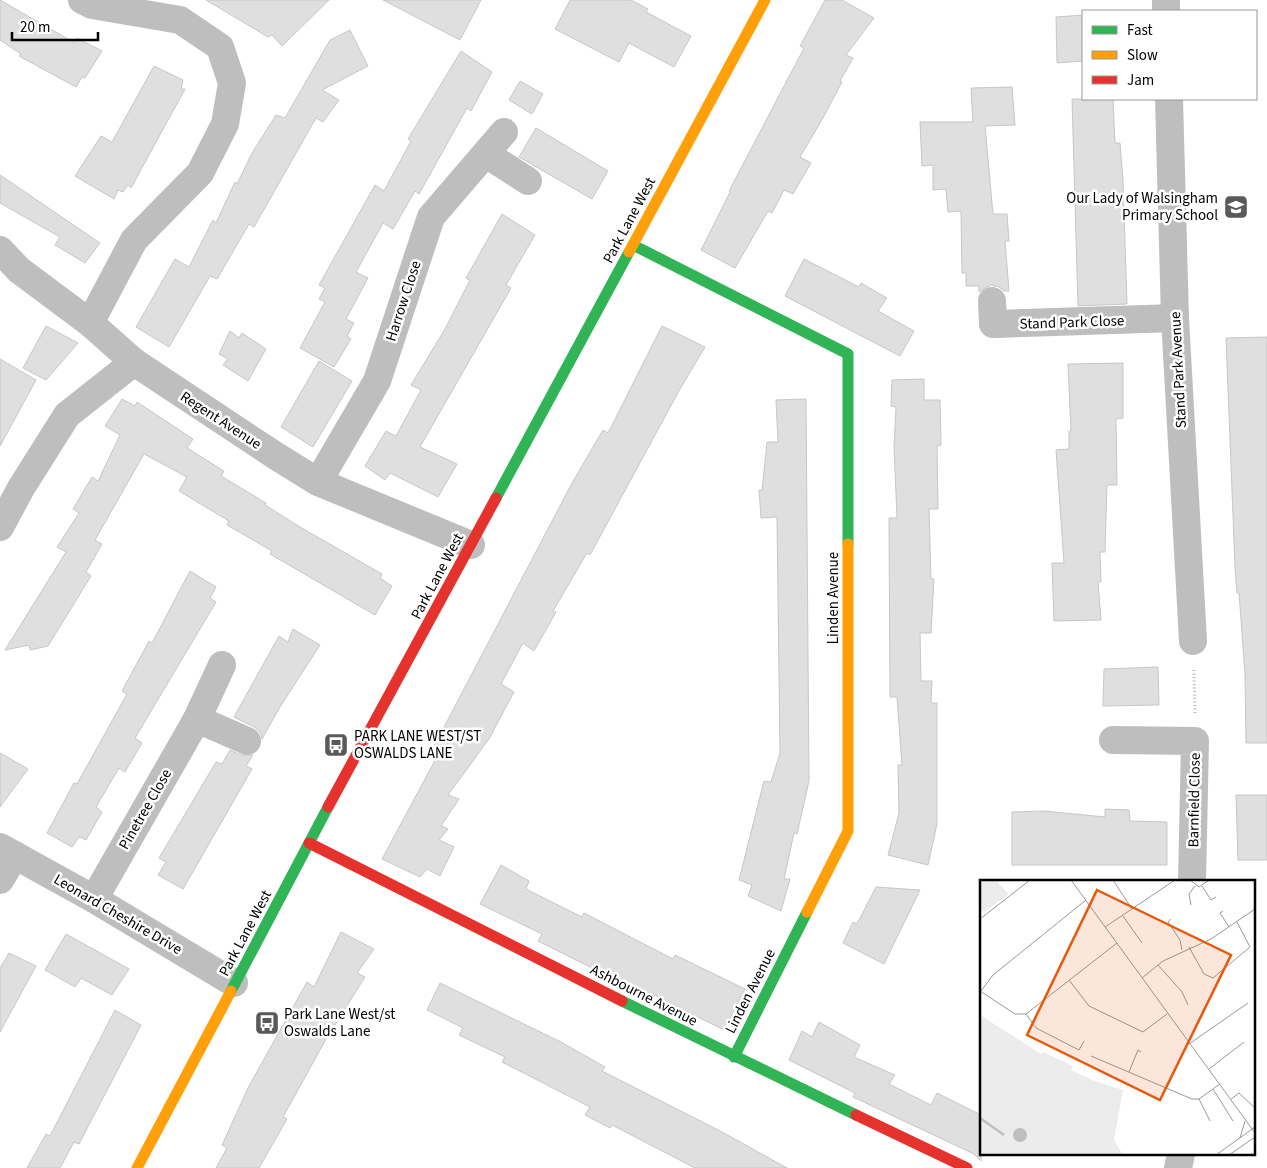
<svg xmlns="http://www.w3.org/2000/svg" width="1267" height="1168" font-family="'Source Sans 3',sans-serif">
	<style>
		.building { fill: #dfdfdf; stroke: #c7c7c7 }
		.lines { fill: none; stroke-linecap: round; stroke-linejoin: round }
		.path { stroke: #b9b9b9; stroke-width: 3; stroke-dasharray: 1 2.5; stroke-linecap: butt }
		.street { stroke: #bebebe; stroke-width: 28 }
		.fast { stroke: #30b455; stroke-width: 11 }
		.slow { stroke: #ff9f0a; stroke-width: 11 }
		.jam { stroke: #e5322d; stroke-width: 11 }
		.labels { text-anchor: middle; stroke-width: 5; stroke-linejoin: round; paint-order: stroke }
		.poi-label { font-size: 15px; fill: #000; stroke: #fff; text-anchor: start }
		.street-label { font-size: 15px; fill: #000; stroke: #fff }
		.inset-river { fill: none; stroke: #bfbfbf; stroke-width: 2.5 }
		.inset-road { fill: none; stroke: #999; stroke-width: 1 }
		.view { fill: #e8590c; fill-opacity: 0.15; stroke: #e8590c; stroke-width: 2.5 }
		.inset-edge { fill: none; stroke: #000; stroke-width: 2.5 }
	</style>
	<rect width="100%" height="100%" fill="#fff"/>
	<!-- building -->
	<g class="building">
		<polygon points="0,0 75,43 77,38 102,51 85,78 82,77 76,87 19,56 21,54 0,40"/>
		<polygon points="206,0 329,0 282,46 272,35 268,37"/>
		<polygon points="383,0 481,0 460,40"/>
		<polygon points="570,0 631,0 648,9 646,12 691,36 674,67 629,43 619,62 555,29"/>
		<polygon points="825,0 842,0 874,18 846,55 853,58 840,81 842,82 823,118 800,157 811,163 793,194 784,190 772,213 768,211 735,268 701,250 730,192 729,191 804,48 800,46"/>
		<polygon points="1083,15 1083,61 1057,63 1056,17"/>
		<polygon points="350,30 368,66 322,90 339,100 323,122 316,118 254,227 249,224 217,279 210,276 169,347 136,327 175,259 189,267 213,220 216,223 235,182 237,184 252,153 276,115 285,118 330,40"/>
		<polygon points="461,51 492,72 471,111 467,108 419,194 415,191 393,229 383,223 356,272 368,278 346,319 354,323 347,336 351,339 334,367 300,348 325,302 319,299 325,288 319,285 375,185 384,191 411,141 408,139"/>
		<polygon points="154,66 183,80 181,89 185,89 131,188 128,185 123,192 118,190 114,199 75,176 101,136 112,142"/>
		<polygon points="520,81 543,94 532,114 509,100"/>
		<polygon points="1012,87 1015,125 985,126 993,214 1007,214 1009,241 1005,241 1009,291 1004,291 999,287 991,285 979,292 979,286 966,286 966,273 962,273 961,211 948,212 946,189 933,190 933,165 922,166 920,122 973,122 971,88"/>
		<polygon points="1072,99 1113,99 1115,143 1120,143 1123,180 1127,304 1078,306"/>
		<polygon points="536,128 608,171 592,199 519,157"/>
		<polygon points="0,175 100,243 85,263 55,245 60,237 0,203"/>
		<polygon points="502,214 535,235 506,285 511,288 420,447 457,464 438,497 390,473 385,480 365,466 386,431 396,436 421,390 411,385 445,329 470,280 466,278"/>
		<polygon points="804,259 859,287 861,283 887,298 878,311 914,331 900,356 785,296"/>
		<polygon points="46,326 78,343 46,380 23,368"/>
		<polygon points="662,326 705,347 680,389 590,555 587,553 553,611 556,612 534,651 523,643 501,684 514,692 489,739 448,795 459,799 441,826 448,829 439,840 454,847 440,876 427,869 420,877 382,859 440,751 433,748 572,483 603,430 608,433"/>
		<polygon points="230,331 239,338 242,333 266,349 248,381 223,365 228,359 219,354"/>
		<polygon points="1267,337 1267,743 1246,743 1245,673 1239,593 1237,593 1235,567 1226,338"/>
		<polygon points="0,359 36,380 0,446"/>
		<polygon points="319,361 352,381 313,447 281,427"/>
		<polygon points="1123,363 1123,418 1116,419 1117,485 1107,485 1105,552 1100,552 1101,582 1098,582 1101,620 1054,621 1052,563 1064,563 1056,450 1069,449 1069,431 1071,431 1068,364"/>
		<polygon points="924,379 924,400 940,400 941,445 937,446 938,509 929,509 931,579 934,579 931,633 920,633 921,681 932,681 931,703 937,703 937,824 928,865 888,855 899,813 898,765 902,765 897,697 890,697 889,518 897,518 894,447 896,407 891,406 892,380"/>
		<polygon points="122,399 135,406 137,402 193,439 187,448 224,471 221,476 266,503 265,505 300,527 382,574 380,578 392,586 375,615 270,554 272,551 227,525 229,521 179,491 187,477 144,454 95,540 102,544 86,572 91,576 48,646 30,650 29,645 5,650 66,552 57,547 79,513 73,509 92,477 98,481 120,435 105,426"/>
		<polygon points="806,399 809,781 797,834 794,833 784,879 790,879 781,911 748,896 752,885 739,880 764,781 771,782 780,753 777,517 761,518 759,490 762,490 767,442 778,442 776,400"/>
		<polygon points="190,571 216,587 210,598 216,602 135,738 142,743 125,772 119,768 96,807 102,812 86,840 79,837 72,847 47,833 74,783 77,784 127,694 122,691 149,641 152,643"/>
		<polygon points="293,629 320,645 280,707 262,739 260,732 254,727 234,717 279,636 288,642"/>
		<polygon points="1158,667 1159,705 1103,706 1104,669"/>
		<polygon points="230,750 241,755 253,755 246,766 252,769 183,889 158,875 166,862 159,858 216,762 222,764"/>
		<polygon points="0,753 28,769 0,807"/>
		<polygon points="1236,795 1267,795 1267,860 1238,860"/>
		<polygon points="1105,809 1129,810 1130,821 1167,822 1167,865 1012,865 1012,812 1044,811 1105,817"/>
		<polygon points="501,865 529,881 526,889 582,917 584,913 673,959 675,955 745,989 724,1030 648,992 646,995 538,941 542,934 480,904"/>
		<polygon points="876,887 920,890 884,964 843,943 853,922 857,924"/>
		<polygon points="341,932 374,949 357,973 365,977 325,1041 283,1117 287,1119 259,1168 216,1168 227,1148 222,1145 249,1086 307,982 314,987"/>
		<polygon points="66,934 129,969 112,995 81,978 75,987 45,970"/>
		<polygon points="9,953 36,966 0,1032 0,968"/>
		<polygon points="440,983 561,1042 605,1067 602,1071 724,1133 787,1168 695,1168 612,1125 610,1128 585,1115 590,1107 502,1062 505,1057 459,1035 463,1028 427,1010"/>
		<polygon points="115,1010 141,1025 79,1144 74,1142 60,1168 27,1168 46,1134 50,1136"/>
		<polygon points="819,1022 860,1045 854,1057 895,1075 889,1084 931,1105 937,1093 981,1115 981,1161 974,1154 853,1097 855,1093 789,1060 802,1031 812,1037"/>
	</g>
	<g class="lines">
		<!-- path -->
		<polyline class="path" points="1194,670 1195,713"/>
		<!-- street -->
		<g class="street">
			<polyline points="82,0 92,5 180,20 220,47 232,83 225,124 200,173 134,240 90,323"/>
			<polyline points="1166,0 1166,11"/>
			<polyline points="1169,99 1175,318 1193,641"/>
			<polyline points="486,154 528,181"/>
			<polyline points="0,250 19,270 90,323 134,362 276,456 318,482 471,545"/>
			<polyline points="992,301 993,324 1175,318"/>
			<polyline points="318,482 377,381 431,217 504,132"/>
			<polyline points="0,527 21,488 67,415 134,362"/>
			<polyline points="197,719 247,741"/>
			<polyline points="1113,740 1195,741 1192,882"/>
			<polyline points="0,847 94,899 234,983"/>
			<polyline points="0,880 15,855"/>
			<polyline points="94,899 197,719 222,665"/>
			<polyline points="1178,1168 1181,1154"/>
		</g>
		<!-- fast -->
		<g class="fast">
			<polyline points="633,245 848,354 848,544"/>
			<polyline points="496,498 629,252"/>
			<polyline points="231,991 328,807"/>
			<polyline points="622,1001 856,1115"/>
			<polyline points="734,1057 807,912"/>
		</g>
		<!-- slow -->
		<g class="slow">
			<polyline points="629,252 765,0"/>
			<polyline points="807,912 848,831 848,544"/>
			<polyline points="137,1168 231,991"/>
		</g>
		<!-- jam -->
		<g class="jam">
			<polyline points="328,807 496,498"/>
			<polyline points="309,843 622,1001"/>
			<polyline points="856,1115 967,1168"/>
		</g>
	</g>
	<!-- icons -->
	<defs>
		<symbol id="school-square" viewBox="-11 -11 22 22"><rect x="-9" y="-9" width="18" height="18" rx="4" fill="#595959" stroke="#fff"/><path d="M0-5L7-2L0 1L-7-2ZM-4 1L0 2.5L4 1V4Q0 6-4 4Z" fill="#fff"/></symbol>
		<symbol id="bus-square" viewBox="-11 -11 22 22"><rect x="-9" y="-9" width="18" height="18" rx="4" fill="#595959" stroke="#fff"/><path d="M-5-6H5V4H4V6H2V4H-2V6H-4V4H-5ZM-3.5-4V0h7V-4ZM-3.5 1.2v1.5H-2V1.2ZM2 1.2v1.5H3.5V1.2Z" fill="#fff"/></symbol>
	</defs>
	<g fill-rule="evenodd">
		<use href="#school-square" x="1222" y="193" width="28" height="28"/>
		<use href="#bus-square" x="322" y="731" width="28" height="28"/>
		<use href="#bus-square" x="253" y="1009" width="28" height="28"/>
	</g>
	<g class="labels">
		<!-- poi labels -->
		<g class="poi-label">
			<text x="1218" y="203" text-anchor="end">Our Lady of Walsingham<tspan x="1218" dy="17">Primary School</tspan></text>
			<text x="354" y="741">PARK LANE WEST/ST<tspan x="354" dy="17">OSWALDS LANE</tspan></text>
			<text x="284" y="1019">Park Lane West/st<tspan x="284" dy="17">Oswalds Lane</tspan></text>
		</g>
		<!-- street labels -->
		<g class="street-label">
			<text transform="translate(629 220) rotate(-62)" y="5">Park Lane West</text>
			<text transform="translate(403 301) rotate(-72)" y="5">Harrow Close</text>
			<text transform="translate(1072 322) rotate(-2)" y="5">Stand Park Close</text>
			<text transform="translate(1178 370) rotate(-93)" y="5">Stand Park Avenue</text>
			<text transform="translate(221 420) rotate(33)" y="5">Regent Avenue</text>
			<text transform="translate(437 576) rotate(-62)" y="5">Park Lane West</text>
			<text transform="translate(833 598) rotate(-90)" y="5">Linden Avenue</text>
			<text transform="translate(1194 800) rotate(-89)" y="5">Barnfield Close</text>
			<text transform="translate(145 809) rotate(-60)" y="5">Pinetree Close</text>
			<text transform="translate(118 914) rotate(30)" y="5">Leonard Cheshire Drive</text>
			<text transform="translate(245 933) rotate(-62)" y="5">Park Lane West</text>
			<text transform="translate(750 991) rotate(-63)" y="5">Linden Avenue</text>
			<text transform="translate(644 995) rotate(27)" y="5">Ashbourne Avenue</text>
		</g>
	</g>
	<!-- overview -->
	<g transform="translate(980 880)">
		<rect width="275" height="275" fill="#fff"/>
		<path d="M0,0h22l-4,3 11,11 -25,18 -4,-3zM0,135l61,39 2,-2 30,14 -2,4 21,10 31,10 -9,50 9,15h-143z" fill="#ececec"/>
		<path d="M33 255a7 7 0 1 1 14 0a7 7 0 1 1-14 0Z" fill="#bfbfbf"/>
		<path class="inset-river" d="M0,238l24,17"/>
		<path class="inset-road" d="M91,0l184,253M133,0l19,29M210,0l9,7 10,-7M222,6l9,14 5,-3M211,25l-2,-11 6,-8M243,31l-3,2 9,14M143,36l19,27M0,39l50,-39M191,39l-3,3 12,18 2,10M125,47l70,-47M209,67l15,27 9,4 37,-31 -13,-25M178,85l24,27 6,13M162,98l21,-17 48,-22 44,-30M89,100l20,26 54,26 24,-18M0,111l35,23h11l91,-71M1,111l12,-16 93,-75M46,134l10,14 43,22 5,-9M209,164l59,-41M111,176l101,43h7l21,-15M229,189l35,-27M149,192l9,-22 3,2M233,209l20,32M219,219l11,22M250,220l9,-7 16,15M260,258l5,-17M236,275l39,-28M249,275l26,-18"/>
		<path class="view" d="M117,10l134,65 -71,145 -133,-65z"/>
		<rect width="275" height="275" class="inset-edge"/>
	</g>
	<!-- legend -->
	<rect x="1082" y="10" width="175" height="90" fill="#ffffff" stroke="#999999"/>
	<rect x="1092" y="26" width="25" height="8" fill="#30b455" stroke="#999999"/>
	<text x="1127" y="35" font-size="15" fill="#000000">Fast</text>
	<rect x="1092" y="51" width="25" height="8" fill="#ff9f0a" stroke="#999999"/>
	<text x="1127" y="60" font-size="15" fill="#000000">Slow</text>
	<rect x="1092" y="76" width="25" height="8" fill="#e5322d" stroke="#999999"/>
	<text x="1127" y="85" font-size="15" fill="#000000">Jam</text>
	<!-- scale -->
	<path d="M12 32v8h86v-8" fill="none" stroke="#000000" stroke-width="2.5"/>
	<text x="20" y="32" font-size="15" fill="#000000" stroke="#ffffff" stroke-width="4" paint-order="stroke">20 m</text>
</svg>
